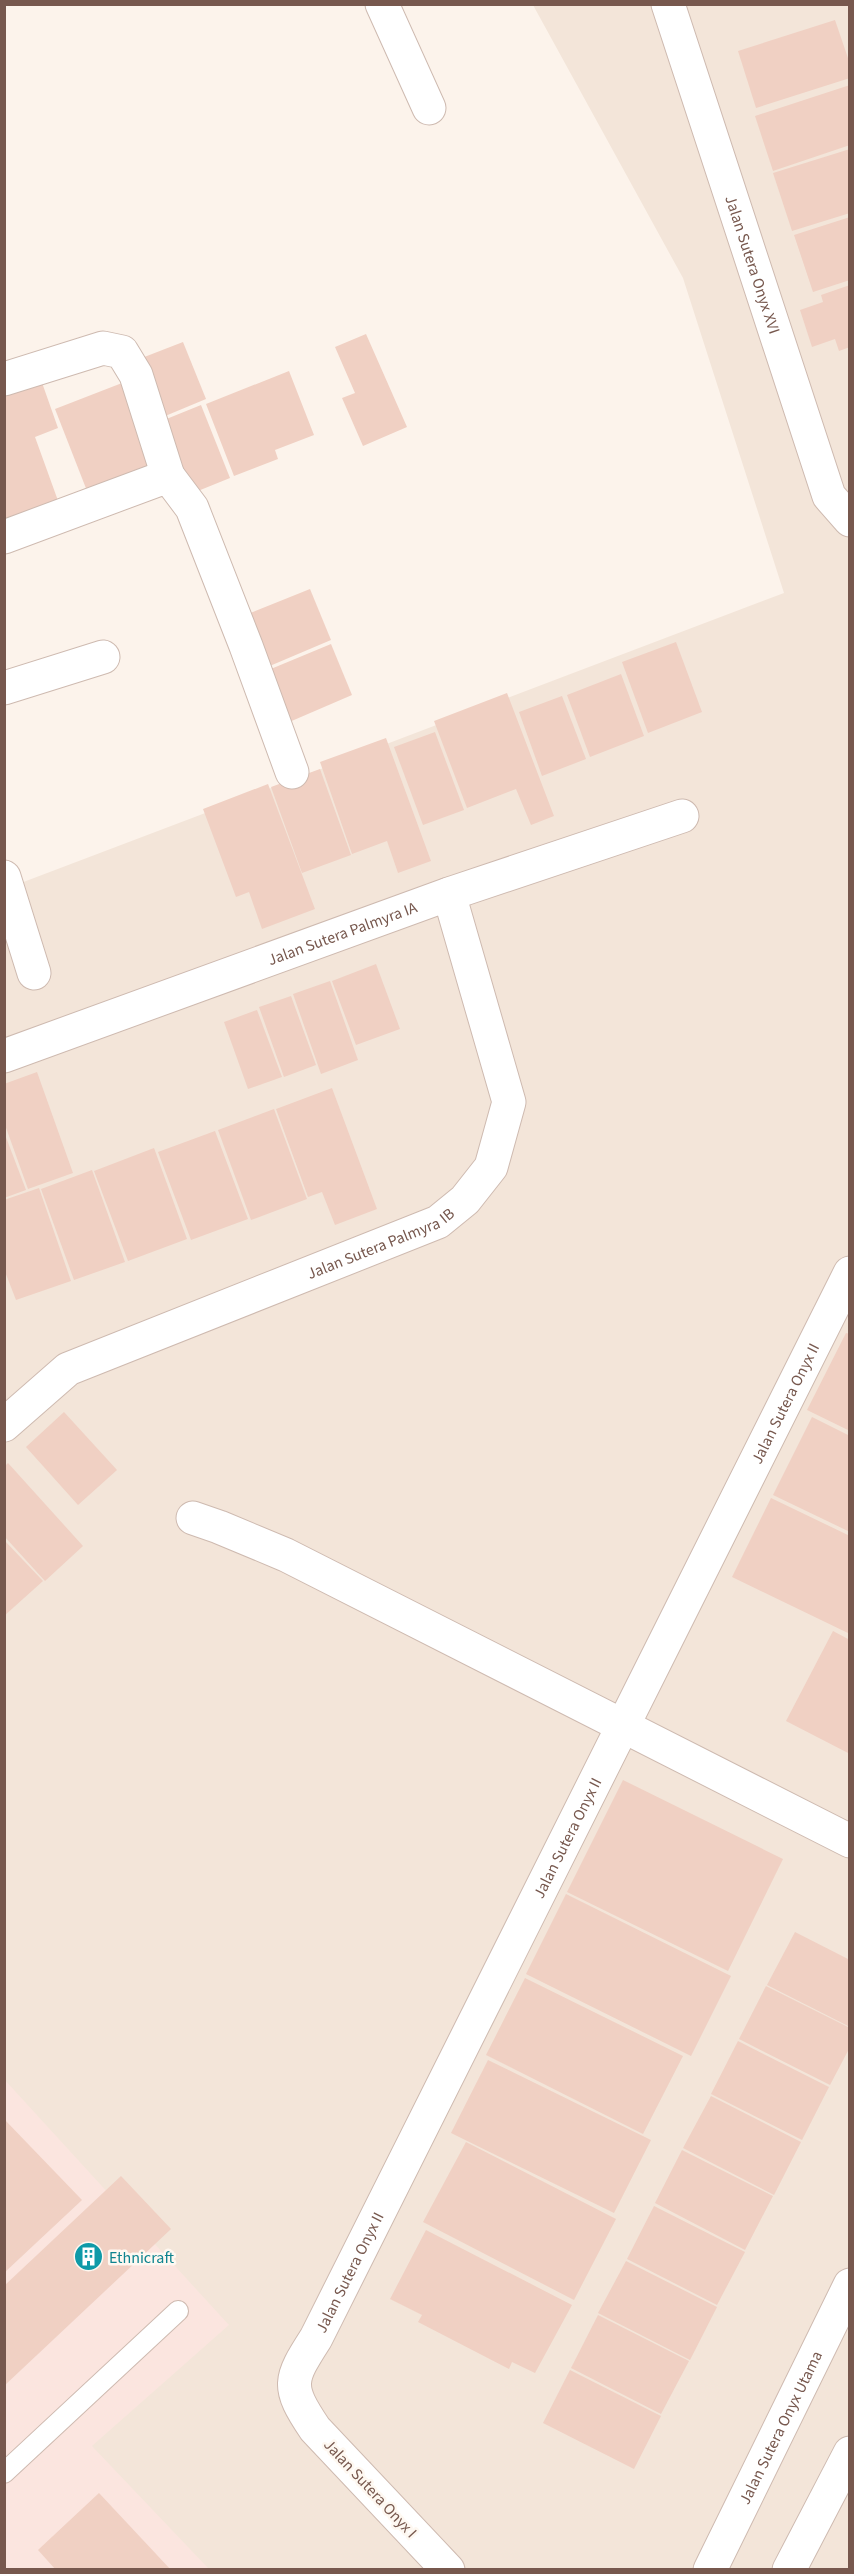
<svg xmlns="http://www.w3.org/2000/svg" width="854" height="2574" font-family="'Source Sans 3',sans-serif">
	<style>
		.residential { fill: #f3e5d9 }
		.commercial { fill: #fbe5df }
		.building { fill: #f0d0c3 }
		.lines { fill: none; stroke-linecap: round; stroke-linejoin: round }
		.service-casing { stroke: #cebab0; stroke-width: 22 }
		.minor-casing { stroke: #cebab0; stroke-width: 35 }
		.service { stroke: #fff; stroke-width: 20 }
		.minor { stroke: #fff; stroke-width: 33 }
		.labels { text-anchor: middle; stroke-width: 5; stroke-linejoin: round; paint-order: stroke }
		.street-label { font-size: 16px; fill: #77584e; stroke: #fef8f1 }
		.culture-label { font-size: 16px; fill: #0d838f; stroke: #fef8f1; text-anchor: start }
	</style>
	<rect width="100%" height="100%" fill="#fcf3eb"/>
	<!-- residential -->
	<polygon class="residential" points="533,5 849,5 849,2569 5,2570 5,889 784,593 683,278"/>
	<!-- commercial -->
	<polygon class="commercial" points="4,2079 229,2325 92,2446 209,2569 5,2569"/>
	<!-- building -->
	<g class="building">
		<polygon points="835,20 850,64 850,78 756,108 738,51"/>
		<polygon points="850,85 850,145 773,171 755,116"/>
		<polygon points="850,149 850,213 792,231 773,173"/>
		<polygon points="850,217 850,280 813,292 794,235"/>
		<polygon points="850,285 850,347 839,351 835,339 812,347 800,310 823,302 821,295"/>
		<polygon points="366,334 407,427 363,446 342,398 355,393 335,347"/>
		<polygon points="183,342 206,399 158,419 134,361"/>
		<polygon points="289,371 314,435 275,450 278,459 234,476 206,404"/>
		<polygon points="40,377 58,428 35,437 61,509 4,529 4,390"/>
		<polygon points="122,383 155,471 89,496 55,409"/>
		<polygon points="201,405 230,478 188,495 159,422"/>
		<polygon points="310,589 331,640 265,668 243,616"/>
		<polygon points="676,642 702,712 648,733 622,662"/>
		<polygon points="331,644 352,695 287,723 266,671"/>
		<polygon points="621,674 644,736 590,757 567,695"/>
		<polygon points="507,693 554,816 531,825 516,789 467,808 434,721"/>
		<polygon points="562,696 586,759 542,776 519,712"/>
		<polygon points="435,732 464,810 423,825 394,747"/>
		<polygon points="386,738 431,861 398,873 387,841 352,854 320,762"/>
		<polygon points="320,769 351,855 302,873 271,787"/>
		<polygon points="268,784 315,909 262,929 249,892 236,897 203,809"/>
		<polygon points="376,964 400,1029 356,1045 332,981"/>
		<polygon points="330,981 358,1060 321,1074 293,994"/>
		<polygon points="291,996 316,1065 284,1077 259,1007"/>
		<polygon points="257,1010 282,1077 248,1089 224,1022"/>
		<polygon points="37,1072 73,1173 28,1189 4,1122 4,1084"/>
		<polygon points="332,1088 377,1209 335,1225 322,1192 308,1197 276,1109"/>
		<polygon points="274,1109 307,1199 251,1220 218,1130"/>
		<polygon points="215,1131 248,1219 191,1240 158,1152"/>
		<polygon points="4,1132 26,1190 4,1198"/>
		<polygon points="154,1148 187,1239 128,1261 94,1171"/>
		<polygon points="92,1170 125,1262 74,1280 41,1189"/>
		<polygon points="39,1188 71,1281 16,1300 4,1269 4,1200"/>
		<polygon points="846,1333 850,1334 850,1431 807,1410"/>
		<polygon points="64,1412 117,1470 78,1505 26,1447"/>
		<polygon points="812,1417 850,1436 850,1532 773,1495"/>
		<polygon points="8,1463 83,1546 45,1581 4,1536 4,1467"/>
		<polygon points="771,1498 850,1536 850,1634 732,1577"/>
		<polygon points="4,1540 43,1581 4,1616"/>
		<polygon points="833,1631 850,1640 850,1754 786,1721"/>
		<polygon points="623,1780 783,1859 728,1971 567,1892"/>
		<polygon points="566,1894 731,1976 691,2056 526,1974"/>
		<polygon points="795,1932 850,1960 850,2027 767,1985"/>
		<polygon points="525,1978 683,2056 643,2134 486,2055"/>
		<polygon points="766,1986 850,2028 850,2047 830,2085 739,2039"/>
		<polygon points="738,2041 829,2087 802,2140 711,2094"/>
		<polygon points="488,2060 651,2140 614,2213 451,2133"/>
		<polygon points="711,2096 801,2142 774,2195 683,2148"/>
		<polygon points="4,2119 82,2200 4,2273"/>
		<polygon points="466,2142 616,2219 574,2300 423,2222"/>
		<polygon points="682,2150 773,2196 745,2250 655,2203"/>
		<polygon points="121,2176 171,2229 4,2386 4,2286"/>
		<polygon points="654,2206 745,2252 717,2305 627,2259"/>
		<polygon points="426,2230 572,2305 535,2373 512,2362 509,2369 418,2322 422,2315 390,2299"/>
		<polygon points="626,2261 717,2307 690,2360 598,2313"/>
		<polygon points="598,2315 689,2361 661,2414 571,2368"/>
		<polygon points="570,2370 661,2416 634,2469 543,2423"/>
		<polygon points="99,2493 171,2570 56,2570 38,2550"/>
	</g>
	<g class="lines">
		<defs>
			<polyline id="service" points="4,2473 178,2311"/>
			<g id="minor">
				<polyline points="382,4 429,108"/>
				<path id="s1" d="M668,4l161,492 21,24"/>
				<polyline points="4,379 103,348 122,352 136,375 168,476"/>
				<polyline points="4,537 168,476 192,508 246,646 292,772"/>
				<polyline points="4,688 103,657"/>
				<polyline points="4,877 34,973"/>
				<path id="s2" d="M4,1056l445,-162 233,-78"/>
				<path id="s3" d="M4,1425l64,-56 370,-147 27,-22 26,-33 18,-65 -60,-208"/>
				<polyline points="193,1518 219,1527 286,1555 850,1841"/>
				<path id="s4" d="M448,2570l-133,-141c-29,-43 -26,-49 1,-91l534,-1065"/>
				<path id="s5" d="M710,2570l140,-285"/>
				<polyline points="789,2570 850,2453"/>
			</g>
		</defs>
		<!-- service casing -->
		<use href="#service" class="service-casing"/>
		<!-- minor casing -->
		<use href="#minor" class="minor-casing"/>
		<!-- service -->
		<use href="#service" class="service"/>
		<!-- minor -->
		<use href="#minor" class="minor"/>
	</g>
	<!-- icons -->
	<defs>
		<symbol id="building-disc" viewBox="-11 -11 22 22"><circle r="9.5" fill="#0f9aa8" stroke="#fef8f1"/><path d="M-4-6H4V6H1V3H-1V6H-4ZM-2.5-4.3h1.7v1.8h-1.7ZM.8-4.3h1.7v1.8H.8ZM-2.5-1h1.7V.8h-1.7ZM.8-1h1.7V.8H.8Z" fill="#fff"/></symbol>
	</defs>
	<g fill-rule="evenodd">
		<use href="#building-disc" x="72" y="2240" width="33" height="33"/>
	</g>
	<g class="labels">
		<!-- street labels -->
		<g class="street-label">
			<text dy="6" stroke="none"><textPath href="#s1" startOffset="274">Jalan Sutera Onyx XVI</textPath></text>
			<text dy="6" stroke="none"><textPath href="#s2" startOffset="360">Jalan Sutera Palmyra IA</textPath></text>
			<text dy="6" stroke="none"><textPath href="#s3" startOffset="422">Jalan Sutera Palmyra IB</textPath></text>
			<text dy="6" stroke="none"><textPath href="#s4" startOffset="1341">Jalan Sutera Onyx II</textPath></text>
			<text dy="6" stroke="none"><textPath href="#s4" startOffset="855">Jalan Sutera Onyx II</textPath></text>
			<text dy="6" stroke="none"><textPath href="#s4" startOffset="369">Jalan Sutera Onyx II</textPath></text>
			<text dy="6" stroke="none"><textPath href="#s5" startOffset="159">Jalan Sutera Onyx Utama</textPath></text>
			<text transform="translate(371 2488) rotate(47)" y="6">Jalan Sutera Onyx I</text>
		</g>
		<!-- culture labels -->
		<g class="culture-label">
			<text x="109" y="2263">Ethnicraft</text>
		</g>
	</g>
	<!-- border -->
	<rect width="854" height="2574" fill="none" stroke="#77584e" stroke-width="12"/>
</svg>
